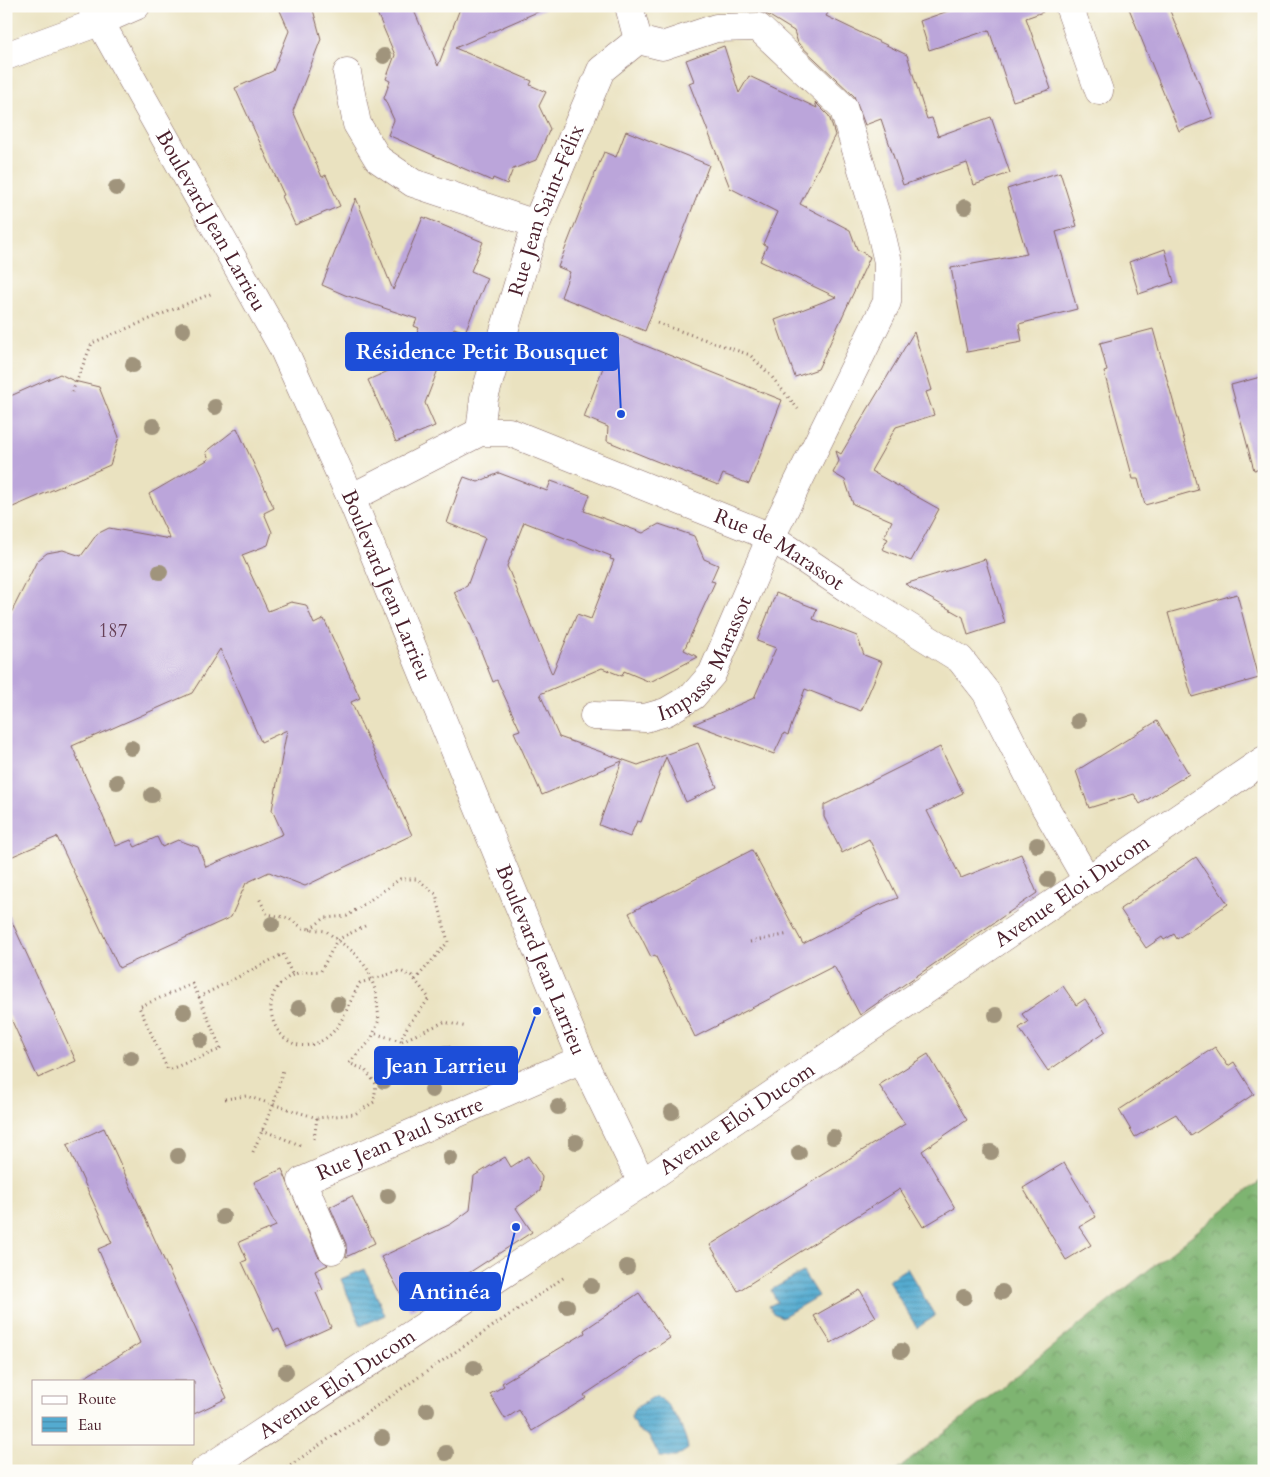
<svg xmlns="http://www.w3.org/2000/svg" width="1270" height="1477" font-family="Cardo,serif">
	<style>
		.forest { fill: url(#forest-crowns); stroke: #646a4e }
		.water { fill: url(#water-rules); stroke: #4f657e }
		.building { fill: #bba5da; fill-rule: evenodd }
		.lines { fill: none; stroke-linecap: round; stroke-linejoin: round }
		.minor-casing { stroke: #82635f; stroke-width: 29 }
		.tertiary-casing { stroke: #82635f; stroke-width: 29 }
		.path { stroke: #82635f; stroke-width: 3; stroke-dasharray: 1 4; stroke-linecap: butt }
		.minor { stroke: #fff; stroke-width: 28 }
		.tertiary { stroke: #fff; stroke-width: 28 }
		.tree { fill: #a0947c }
		.labels { text-anchor: middle; stroke-width: 5; stroke-linejoin: round; paint-order: stroke }
		.number-label { font-size: 19px; fill: #664057 }
		.street-label { font-size: 21px; fill: #4a1f2b; stroke: #fdfcf7 }
		.leader { fill: none; stroke: #1d4ed8; stroke-width: 2 }
		.callout-dot { fill: #1d4ed8; stroke: #fdfcf7; stroke-width: 2 }
		.callout { fill: #1d4ed8; stroke: #1d4ed8; stroke-width: 2 }
		.callout-label { font-size: 22px; text-anchor: middle; font-weight: bold; fill: #fff }
	</style>
	<defs>
		<pattern id="forest-crowns" width="20" height="18" patternUnits="userSpaceOnUse" patternTransform="scale(1.25)"><rect width="20" height="18" fill="#7eb471"/><path d="M2 6a3 3 0 1 1 6 0M12 15a3 3 0 1 1 6 0" fill="none" stroke="#69925d"/></pattern>
		<pattern id="water-rules" width="6" height="5" patternUnits="userSpaceOnUse" patternTransform="scale(1.25)"><rect width="6" height="5" fill="#54abd0"/><path d="M0 2.5h6" fill="none" stroke="#488ba9"/></pattern>
	</defs>
	<rect width="100%" height="100%" fill="#fdfcf7"/>
	<filter id="ink" filterUnits="userSpaceOnUse"><feTurbulence type="fractalNoise" baseFrequency=".02" numOctaves="2"/><feDisplacementMap in="SourceGraphic" scale="10" xChannelSelector="R" yChannelSelector="G"/><feConvolveMatrix kernelMatrix="1 2 1 2 8 2 1 2 1" color-interpolation-filters="sRGB"/></filter>
	<filter id="wash" filterUnits="userSpaceOnUse"><feTurbulence type="fractalNoise" baseFrequency=".0096" numOctaves="4" result="noise"/><feDisplacementMap in="SourceGraphic" scale="20" xChannelSelector="R" yChannelSelector="G"/><feGaussianBlur stdDeviation="1.12" result="paint"/><feColorMatrix in="noise" values="0 0 0 0 0 0 0 0 0 0 0 0 0 0 0 0 0 1.4 0 .05"/><feComposite in="paint" operator="in"/></filter>
	<g filter="url(#wash)">
		<rect width="100%" height="100%" fill="#eae2c0"/>
		<!-- forest -->
		<polygon class="forest" points="1264,1178 1264,1471 896,1471"/>
		<!-- water -->
		<g class="water">
			<polygon points="907,1268 935,1316 917,1328 888,1280"/>
			<polygon points="365,1269 385,1315 361,1326 341,1279"/>
			<polygon points="803,1272 818,1296 782,1317 773,1313 769,1306 777,1302 771,1290"/>
			<path d="M655,1396c14,3 32,38 33,53l-12,8h-16l-11,-21 -12,-6 -6,-13 3,-8z"/>
		</g>
		<g id="blocks">
			<!-- building -->
			<g class="building">
				<polygon points="278,6 312,6 321,39 293,111 322,177 326,175 340,206 295,225 282,196 284,195 235,88 273,71 289,31"/>
				<polygon points="374,6 412,6 438,66 461,6 551,6 455,48 532,81 530,85 546,92 539,106 550,129 536,160 513,169 507,184 493,178 492,181 388,135 394,120 384,98 390,81 386,79 395,55"/>
				<polygon points="746,6 832,6 826,16 907,55 927,119 932,118 938,136 991,117 1010,173 974,185 967,163 903,185 881,119 865,125 854,96 798,43 794,31 768,15"/>
				<polygon points="962,6 1042,6 1043,12 1026,18 1051,89 1013,101 989,30 929,50 920,21"/>
				<polygon points="1128,6 1168,6 1213,117 1179,131"/>
				<polygon points="724,46 739,93 749,76 817,108 815,102 829,116 835,135 800,204 850,230 857,249 870,257 818,369 795,377 775,320 836,297 760,261 767,246 763,244 777,212 730,188 689,83 694,81 686,60"/>
				<polygon points="626,131 709,165 645,331 561,297 570,272 558,267 589,188 604,152 616,157"/>
				<polygon points="1060,172 1077,226 1056,232 1077,309 1019,324 1022,342 967,352 951,268 1027,254 1007,189"/>
				<polygon points="356,198 393,290 423,217 483,242 471,271 487,278 465,332 454,328 425,403 435,426 396,442 368,380 404,364 419,328 414,326 417,319 345,295 322,285"/>
				<polygon points="1165,249 1174,282 1139,294 1129,262"/>
				<polygon points="1153,329 1198,490 1145,505 1138,479 1133,479 1104,372 1107,371 1100,343"/>
				<polygon points="914,332 932,390 926,392 934,415 896,427 871,471 939,509 911,561 882,549 888,539 884,537 892,521 853,504 845,480 833,473 839,461 836,451 841,454"/>
				<polygon points="616,334 782,400 749,484 723,474 718,485 656,461 607,441 608,427 584,417"/>
				<polygon points="60,374 74,381 99,387 119,437 110,465 6,510 6,398"/>
				<polygon points="1264,376 1264,468 1254,470 1231,385"/>
				<path d="M237,428l37,80 -10,5 8,19 -4,13 -26,10 26,56 23,-9 15,3 8,19 10,-5 36,79 -9,4 61,133 -107,51 -36,-14 -23,11 -15,34 -112,51 -62,-131 -51,22v-236l31,-62 10,-8 16,-3 18,6 16,-22 12,-6 61,11 -21,-45 60,-35 -3,-7zM220,649l41,93 26,-12 -15,80 11,24 -77,33 -8,-20 -20,-7 -16,7 -5,-10 -22,10 -4,-7 -15,6 -44,-100 120,-53z"/>
				<path d="M499,473l48,18 4,-10 39,14 -6,16 59,22 16,-9 35,12 10,23 14,6 -7,16 4,1 -31,68 14,7 -48,25 -26,-11 -2,5 -20,-8 -62,26 19,43 79,28 60,-22 19,44 -31,15 -20,-45 -25,65 -4,-1 -7,16 -31,-12 23,-64 -80,34 -28,-63 6,-2 -23,-50 -4,2 -22,-56 -17,-34 13,-6 18,-48 -38,-15 11,-32 6,-14 14,5zM524,522l87,34 -1,3 4,1 -23,59 -14,-5 -25,60 -45,-108z"/>
				<polygon points="985,559 1005,623 968,635 963,617 905,584"/>
				<polygon points="776,593 817,609 813,619 857,636 864,655 882,662 861,711 805,689 788,735 784,733 774,754 694,724 754,698 776,648 757,641"/>
				<polygon points="1237,594 1259,678 1192,697 1168,613"/>
				<polygon points="1157,721 1189,774 1140,804 1134,794 1089,808 1076,771"/>
				<polygon points="940,747 963,793 927,811 961,878 1021,854 1037,893 860,1015 834,966 695,1037 655,955 651,957 629,913 752,850 803,944 874,907 898,898 869,839 842,853 824,817 824,805"/>
				<polygon points="1196,857 1228,904 1177,939 1174,934 1164,940 1162,937 1146,948 1120,909"/>
				<polygon points="6,909 76,1061 38,1078 6,1008"/>
				<polygon points="1063,986 1076,1005 1085,999 1106,1031 1048,1071 1019,1028 1028,1022 1022,1014"/>
				<polygon points="1215,1047 1228,1066 1234,1062 1254,1094 1191,1136 1176,1114 1135,1137 1119,1110"/>
				<polygon points="928,1054 967,1120 922,1151 955,1208 923,1227 900,1189 738,1291 710,1245 905,1124 879,1085"/>
				<polygon points="104,1128 227,1398 194,1414 194,1381 79,1381 140,1343 98,1249 112,1243 67,1145"/>
				<polygon points="528,1156 542,1177 540,1191 516,1208 532,1232 410,1311 381,1257 451,1224 470,1210 474,1176 505,1157 511,1167"/>
				<polygon points="1064,1163 1096,1217 1079,1227 1091,1245 1066,1260 1023,1188"/>
				<polygon points="282,1169 318,1256 328,1265 315,1271 323,1290 316,1293 331,1327 287,1347 279,1329 274,1331 242,1262 247,1260 239,1242 276,1226 254,1182"/>
				<polygon points="352,1196 375,1243 346,1257 346,1244 330,1207"/>
				<polygon points="860,1290 876,1317 831,1343 814,1316"/>
				<polygon points="639,1293 670,1338 584,1395 586,1398 532,1431 519,1410 505,1419 490,1394 504,1386 502,1383 585,1333 584,1330"/>
			</g>
		</g>
	</g>
	<g filter="url(#ink)">
		<use href="#blocks" fill-opacity="0" stroke="#82635f" stroke-width="1"/>
		<g class="lines">
			<defs>
				<g id="minor">
					<polyline points="1069,6 1099,91"/>
					<polyline points="6,56 99,22"/>
					<polyline points="347,73 357,124 378,159 413,183 536,224"/>
					<path id="s1" d="M480,432l4,-34 52,-174 65,-154 37,-30 -9,-34"/>
					<path id="s2" d="M351,498l129,-66h29l262,105 86,58 103,64 26,33 59,115 38,66 8,6"/>
					<path id="s3" d="M594,716l51,2 21,-6 27,-16 19,-22 59,-137 116,-235 1,-40 -8,-34 -37,-121 -85,-80 -42,1 -54,18 -24,-6"/>
					<path id="s4" d="M332,1250l-30,-69 280,-122"/>
				</g>
				<g id="tertiary">
					<path id="s5" d="M91,6l192,342 68,150 231,561 60,124"/>
					<polyline points="99,22 136,6"/>
					<path id="s6" d="M204,1471l438,-288 622,-423"/>
				</g>
			</defs>
			<!-- minor casing -->
			<use href="#minor" class="minor-casing"/>
			<!-- tertiary casing -->
			<use href="#tertiary" class="tertiary-casing"/>
			<!-- path -->
			<g class="path">
				<polyline points="657,323 750,355 771,376 798,409"/>
				<polyline points="72,392 92,343 213,293"/>
				<path d="M365,926l-28,14 -16,31c-7,1 -16,0 -23,2 -54,18 -18,97 28,65 18,-13 23,-37 34,-55l40,-12 12,5 17,22c-10,16 -23,25 -28,43l-28,-8"/>
				<polyline points="310,929 325,918 347,916 400,879 417,879 436,894 448,942 415,980"/>
				<polyline points="750,942 789,934"/>
				<polyline points="199,997 221,1049 168,1070 139,1007 192,984 199,997 283,954 293,976"/>
				<polyline points="402,1041 444,1022 467,1027"/>
				<polyline points="225,1099 246,1096 317,1118 355,1114 374,1102 376,1084 365,1070 349,1063 371,1040 379,1020 376,992 368,970 356,954 326,931 303,928 288,918 267,914 259,898"/>
				<polyline points="262,1130 300,1145"/>
				<polyline points="314,1139 317,1118"/>
				<polyline points="253,1152 274,1103 283,1070"/>
				<polyline points="282,1471 566,1276"/>
			</g>
			<!-- minor -->
			<use href="#minor" class="minor"/>
			<!-- tertiary -->
			<use href="#tertiary" class="tertiary"/>
		</g>
		<!-- trees -->
		<g class="tree">
			<circle cx="384" cy="56" r="8"/>
			<circle cx="116" cy="188" r="8"/>
			<circle cx="965" cy="207" r="8"/>
			<circle cx="183" cy="330" r="8"/>
			<circle cx="133" cy="365" r="8"/>
			<circle cx="215" cy="407" r="8"/>
			<circle cx="153" cy="426" r="8"/>
			<circle cx="160" cy="572" r="8"/>
			<circle cx="1078" cy="721" r="8"/>
			<circle cx="131" cy="748" r="8"/>
			<circle cx="117" cy="782" r="8"/>
			<circle cx="152" cy="795" r="8"/>
			<circle cx="1037" cy="845" r="8"/>
			<circle cx="1048" cy="880" r="8"/>
			<circle cx="272" cy="924" r="8"/>
			<circle cx="338" cy="1004" r="8"/>
			<circle cx="299" cy="1008" r="8"/>
			<circle cx="184" cy="1012" r="8"/>
			<circle cx="996" cy="1015" r="8"/>
			<circle cx="201" cy="1040" r="8"/>
			<circle cx="446" cy="1053" r="8"/>
			<circle cx="131" cy="1058" r="8"/>
			<circle cx="384" cy="1081" r="8"/>
			<circle cx="432" cy="1090" r="8"/>
			<circle cx="558" cy="1107" r="8"/>
			<circle cx="672" cy="1112" r="8"/>
			<circle cx="833" cy="1137" r="8"/>
			<circle cx="576" cy="1142" r="8"/>
			<circle cx="991" cy="1152" r="8"/>
			<circle cx="799" cy="1153" r="8"/>
			<circle cx="178" cy="1156" r="8"/>
			<circle cx="450" cy="1158" r="8"/>
			<circle cx="388" cy="1196" r="8"/>
			<circle cx="223" cy="1217" r="8"/>
			<circle cx="627" cy="1267" r="8"/>
			<circle cx="591" cy="1286" r="8"/>
			<circle cx="1002" cy="1292" r="8"/>
			<circle cx="964" cy="1297" r="8"/>
			<circle cx="567" cy="1306" r="8"/>
			<circle cx="901" cy="1351" r="8"/>
			<circle cx="474" cy="1368" r="8"/>
			<circle cx="286" cy="1372" r="8"/>
			<circle cx="427" cy="1410" r="8"/>
			<circle cx="382" cy="1438" r="8"/>
			<circle cx="446" cy="1453" r="8"/>
		</g>
	</g>
	<g class="labels">
		<!-- number labels -->
		<g class="number-label">
			<text x="113" y="637">187</text>
		</g>
		<!-- street labels -->
		<g class="street-label">
			<text dy="7" stroke="none"><textPath href="#s1" startOffset="232">Rue Jean Saint-Félix</textPath></text>
			<text dy="7" stroke="none"><textPath href="#s5" startOffset="246">Boulevard Jean Larrieu</textPath></text>
			<text dy="7" stroke="none"><textPath href="#s2" startOffset="469">Rue de Marassot</textPath></text>
			<text dy="7" stroke="none"><textPath href="#s5" startOffset="651">Boulevard Jean Larrieu</textPath></text>
			<text dy="7" stroke="none"><textPath href="#s3" startOffset="141">Impasse Marassot</textPath></text>
			<text dy="7" stroke="none"><textPath href="#s6" startOffset="1044">Avenue Eloi Ducom</textPath></text>
			<text dy="7" stroke="none"><textPath href="#s5" startOffset="1056">Boulevard Jean Larrieu</textPath></text>
			<text dy="7" stroke="none"><textPath href="#s6" startOffset="639">Avenue Eloi Ducom</textPath></text>
			<text dy="7" stroke="none"><textPath href="#s4" startOffset="182">Rue Jean Paul Sartre</textPath></text>
			<text dy="7" stroke="none"><textPath href="#s6" startOffset="159">Avenue Eloi Ducom</textPath></text>
		</g>
	</g>
	<!-- callouts -->
	<path class="leader" d="M621 414L618 352M537 1011L517 1065M516 1227L500 1291"/>
	<g class="callout-dot">
		<circle cx="621" cy="414" r="5"/>
		<circle cx="537" cy="1011" r="5"/>
		<circle cx="516" cy="1227" r="5"/>
	</g>
	<g class="callout">
		<rect x="346" y="333" width="272" height="37" rx="5"/>
		<rect x="375" y="1047" width="142" height="37" rx="5"/>
		<rect x="400" y="1273" width="100" height="37" rx="5"/>
	</g>
	<g class="callout-label">
		<text x="482" y="359">Résidence Petit Bousquet</text>
		<text x="446" y="1073">Jean Larrieu</text>
		<text x="450" y="1299">Antinéa</text>
	</g>
	<!-- margin -->
	<rect width="1270" height="1477" fill="none" stroke="#fdfcf7" stroke-width="25"/>
	<!-- legend -->
	<rect x="32" y="1380" width="162" height="65" fill="#fdfcf7" stroke="#b5a4a5"/>
	<rect x="42" y="1396" width="25" height="8" fill="#ffffff" stroke="#b5a4a5"/>
	<text x="78" y="1404" font-size="15" fill="#4a1f2b">Route</text>
	<rect x="42" y="1417" width="25" height="15" fill="url(#water-rules)" stroke="#b5a4a5"/>
	<text x="78" y="1430" font-size="15" fill="#4a1f2b">Eau</text>
</svg>
